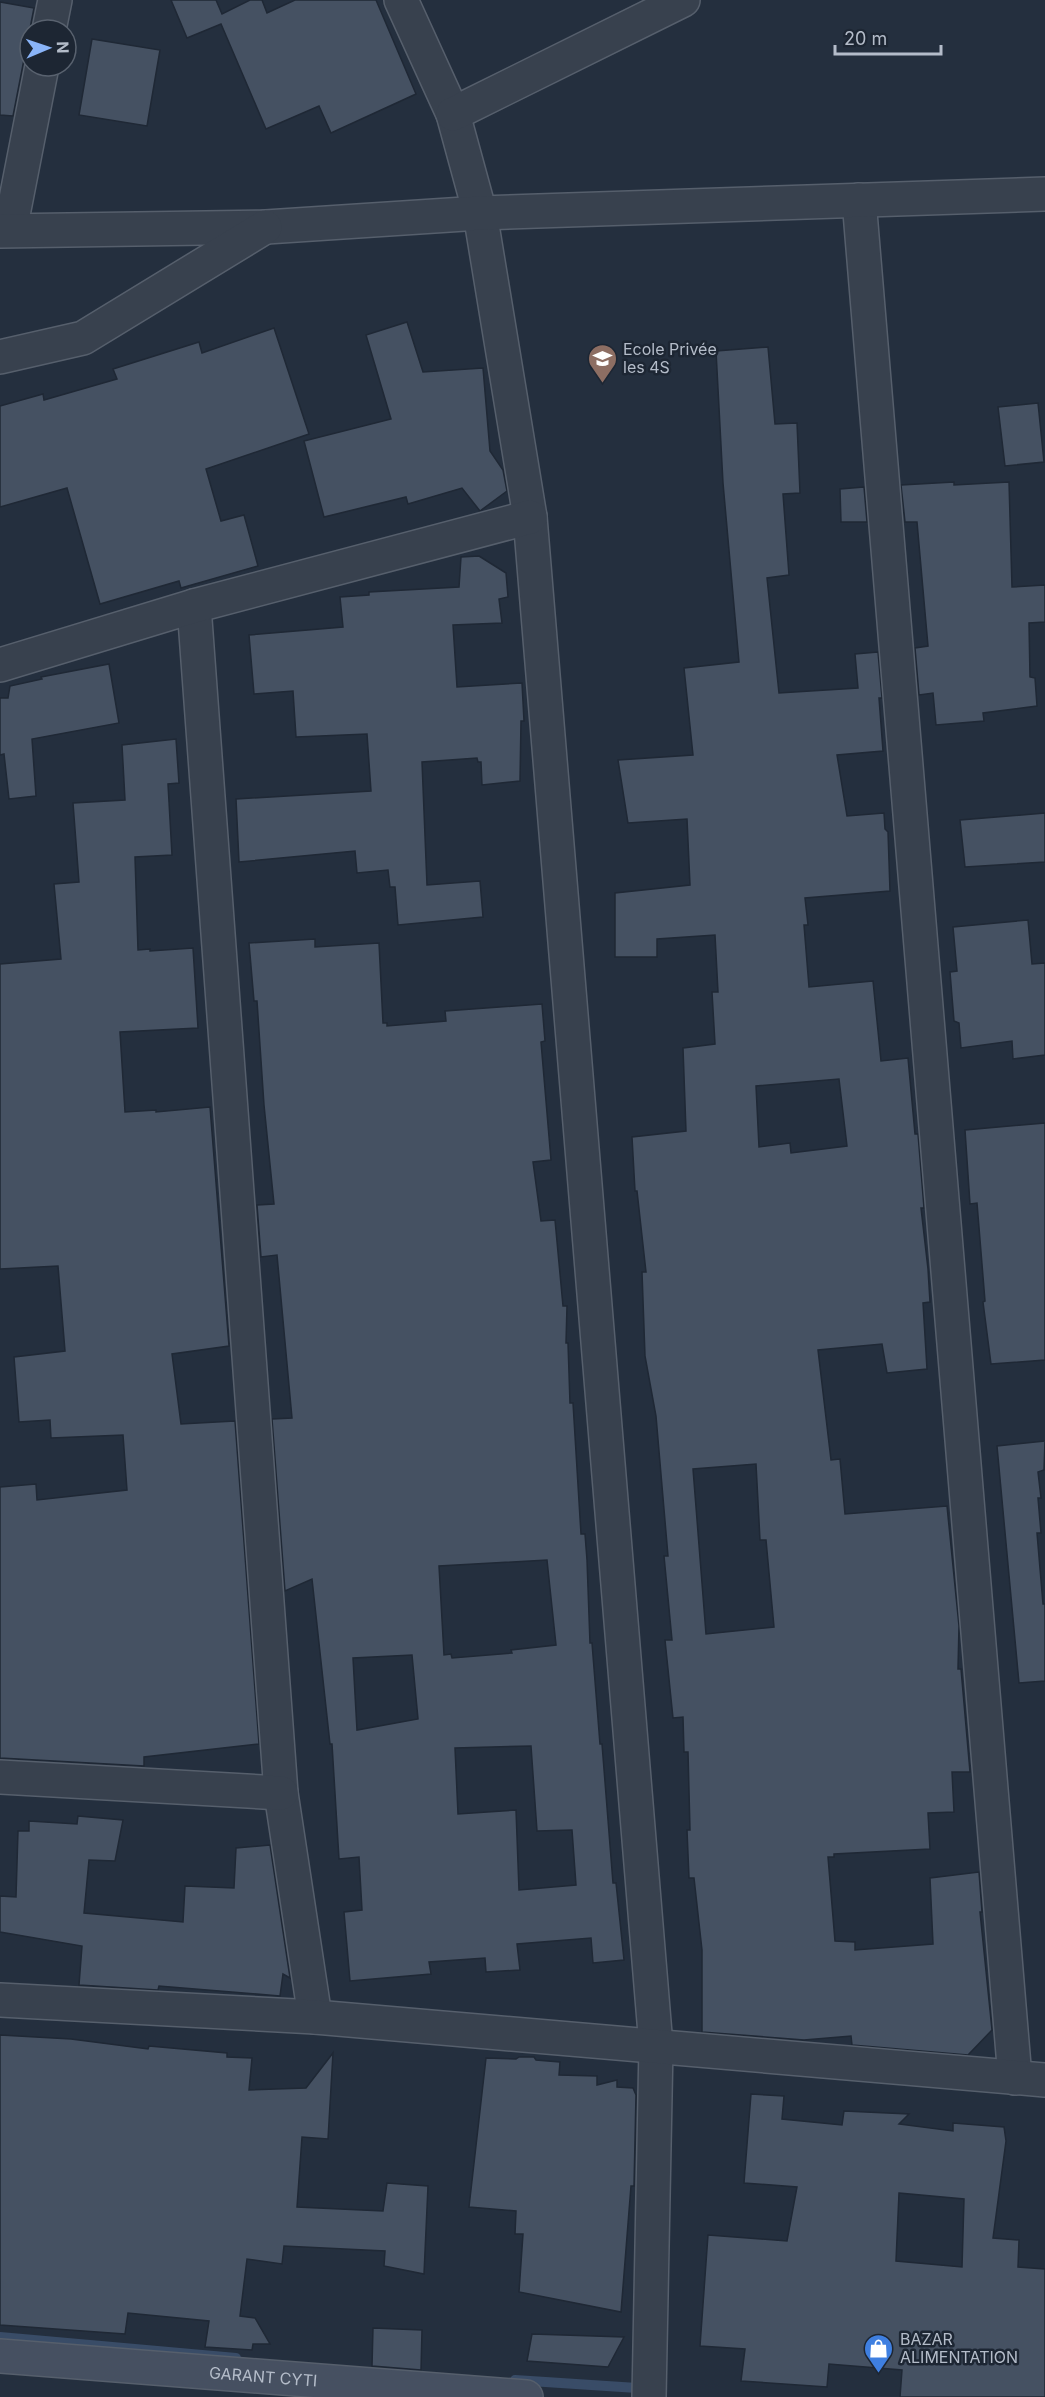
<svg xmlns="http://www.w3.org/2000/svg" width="1045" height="2397" font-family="Inter,sans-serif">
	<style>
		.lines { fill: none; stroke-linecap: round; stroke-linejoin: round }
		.stream { stroke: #394c67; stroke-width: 10 }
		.building { fill: #455162; stroke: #1f2835; stroke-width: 1.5; fill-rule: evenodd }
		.minor-casing { stroke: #565f6c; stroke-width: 36 }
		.secondary-casing { stroke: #565f6c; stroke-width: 36 }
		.minor { stroke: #38414e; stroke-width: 33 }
		.secondary { stroke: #465061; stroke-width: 33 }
		.labels { text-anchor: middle; stroke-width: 5; stroke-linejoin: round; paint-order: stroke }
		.poi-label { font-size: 16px; fill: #b4bcc9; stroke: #1d2633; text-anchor: start }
		.street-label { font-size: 16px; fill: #b4bcc9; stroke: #1d2633 }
	</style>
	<rect width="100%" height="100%" fill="#242f3e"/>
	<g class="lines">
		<!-- stream -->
		<g class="stream">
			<polyline points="0,2337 236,2358"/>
			<polyline points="515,2380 637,2388"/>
		</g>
	</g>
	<!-- building -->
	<g class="building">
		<polygon points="171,0 216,0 222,14 250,0 262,0 267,13 295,0 376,0 416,94 331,133 319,106 266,129 221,24 187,38"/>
		<polygon points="0,2 34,8 13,116 0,115"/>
		<polygon points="92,39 160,50 147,126 79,115"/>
		<polygon points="407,322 423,372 483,368 490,451 503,470 507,491 480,511 462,488 408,504 406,497 324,517 304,441 391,419 366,335"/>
		<polygon points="274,328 309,434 206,469 221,521 244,515 258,566 181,588 179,581 100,604 67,488 0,507 0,406 43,394 44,400 117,379 113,369 199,342 202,353"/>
		<path d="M768,347l7,77 22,-1 3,70 -17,1 6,81 -22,3 12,115 79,-5 -3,-34 23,-2 4,46h-3l4,53 -46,4 10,61 37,-3 1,16 3,3 2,59 -85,7 3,27h-4l5,62 64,-6 8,80 27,-3 7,76h3l6,74h-3l7,61 2,33 -7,1 4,66 -40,4 -5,-29 -64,6 13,110 9,-1 5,55 102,-8 12,120 -1,43h3l9,103h-18l2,40 -26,1 2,36 -96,5v3h-6l7,84 20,1v8l78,-6 -3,-66 49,-6 3,40h-2l12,118 -24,25 -116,-10 -1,-9 -47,4 -102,-8v-82l-8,-72h-5l-2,-48h3l-2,-78h-4l-1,-35 -10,1 -8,-78h7l-8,-84h4l-12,-140 -11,-60 -3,-84h4l-9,-81h-2l-3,-54 54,-6 -3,-83 32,-4 -3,-52h6l-3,-57 -58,4v18h-42v-64l75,-8 -3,-66 -59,4 -10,-63 75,-5 -9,-87 55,-6 -16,-179 -7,-132zM839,1079l8,67 -56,7 -1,-10 -31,4 -3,-61zM756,1464l4,76h6l8,87 -68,7 -13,-165z"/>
		<polygon points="1038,403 1044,462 1005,466 998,407"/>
		<polygon points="954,482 954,485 1009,482 1012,587 1045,585 1045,622 1029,623 1030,677 1035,678 1037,706 983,713 984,721 936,725 933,693 919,695 915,648 928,646 917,522 905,522 901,485"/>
		<polygon points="864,487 867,522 841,522 840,489"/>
		<polygon points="479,556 506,573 508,597 499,599 502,623 453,625 457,687 522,683 524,721 521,721 520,781 482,785 481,762 478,762 477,758 422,762 427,885 480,881 483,917 398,925 395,887 390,887 388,870 357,873 355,851 239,862 236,799 371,791 367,734 296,737 293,691 254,694 249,635 343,627 340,597 369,595 369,592 459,587 461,557"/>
		<polygon points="109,664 119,723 32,739 36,796 9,799 4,754 0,755 0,698 8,698 10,686 42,679 41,677"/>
		<polygon points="176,739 179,783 168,784 172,855 135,857 138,950 150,949 150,951 193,948 198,1028 120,1032 125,1112 156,1110 156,1112 210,1107 229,1346 172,1354 181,1424 235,1421 259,1744 144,1757 144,1766 0,1758 0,1487 36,1484 37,1500 127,1490 123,1435 51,1438 50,1420 19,1422 14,1357 65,1351 58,1266 0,1269 0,964 61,959 54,884 79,882 73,803 125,800 122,745"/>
		<polygon points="1045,813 1045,862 965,867 960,820"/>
		<polygon points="1028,920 1032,964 1045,963 1045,1055 1013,1059 1012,1041 961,1048 959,1023 954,1021 950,972 957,971 953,927"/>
		<path d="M315,939v8l64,-4 4,80h4v3l59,-5 -1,-10 97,-7 3,37 -4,1 10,118 -18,2 8,59 14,-1 8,86h4l-1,37h2l2,60h3l8,131h4l2,26 3,83h2l8,101h2l11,139h3l8,77 -31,3 -2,-25 -74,6 3,26 -34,2 -1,-14 -56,4 2,12 -81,7 -6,-69 18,-2 -3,-53 -20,2 -7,-115h-2l-18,-165 -27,12 -13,-172 20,-1 -15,-163 -16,2 -4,-52 17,-1 -10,-99 -7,-104h-3l-5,-58zM547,1560l9,85 -45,5 1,3 -60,5 -1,-4 -7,1 -5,-89zM412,1655l6,64 -61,11 -4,-72zM531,1746l6,85 35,-1 4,55 -57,5 -3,-80 -58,4 -3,-66z"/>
		<polygon points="1045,1123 1045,1360 991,1364 983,1302 985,1301 977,1203 970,1204 965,1130"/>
		<polygon points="1045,1441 1044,1470 1038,1472 1041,1498 1038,1498 1041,1533 1037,1533 1043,1604 1045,1604 1045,1681 1019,1683 997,1446"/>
		<polygon points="78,1816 123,1820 115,1861 89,1860 84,1913 183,1922 185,1886 234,1888 236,1848 270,1845 290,1978 283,1974 280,1996 159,1986 158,1990 79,1985 82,1946 0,1932 0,1896 16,1897 18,1831 29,1831 29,1821 77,1824"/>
		<polygon points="0,2035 71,2039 148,2049 149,2046 227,2053 227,2057 252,2058 249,2090 306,2088 333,2053 328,2139 302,2137 297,2207 383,2211 387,2183 428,2186 424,2274 384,2266 385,2251 284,2246 282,2264 247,2259 240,2316 255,2318 270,2344 253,2344 252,2350 205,2347 209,2321 128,2313 125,2334 0,2325"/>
		<polygon points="519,2057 534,2057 536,2060 560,2062 559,2075 597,2076 597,2085 617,2080 617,2087 633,2088 636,2095 634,2186 631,2186 621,2312 519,2292 523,2234 515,2234 516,2211 469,2207 486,2058 516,2059"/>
		<path d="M751,2094l33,2 -2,23 60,6 2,-14 65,3 -10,10 54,7v-8l51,4 2,14 -13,97 26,2 -1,27 27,2v128h-145l2,-27 -73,-6 -2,23 -86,-6 4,-32 -45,-3 8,-111 79,6 10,-54 -53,-4zM899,2193l65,6 -2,68 -66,-6z"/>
		<polygon points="373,2328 422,2330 421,2370 372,2366"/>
		<polygon points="532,2334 624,2337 608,2367 527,2361"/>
	</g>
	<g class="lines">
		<defs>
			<g id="minor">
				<polyline points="401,0 453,114 480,213 530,517 656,2046 649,2397"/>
				<polyline points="49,30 55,0"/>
				<polyline points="453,114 683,0"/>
				<polyline points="859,200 1015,2078"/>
				<polyline points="10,230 42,66"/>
				<polyline points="0,231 266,227 480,213 1045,194"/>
				<polyline points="0,357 83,338 265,227"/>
				<polyline points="194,606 281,1793 315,2017"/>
				<polyline points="0,665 194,606 530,517"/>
				<polyline points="0,1777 281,1793"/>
				<polyline points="0,2000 315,2017 1045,2080"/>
			</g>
			<g id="secondary">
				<path id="s1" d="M0,2356l526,41"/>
			</g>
		</defs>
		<!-- minor casing -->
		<use href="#minor" class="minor-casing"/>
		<!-- secondary casing -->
		<use href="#secondary" class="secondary-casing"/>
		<!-- minor -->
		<use href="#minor" class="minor"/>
		<!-- secondary -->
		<use href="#secondary" class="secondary"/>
	</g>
	<!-- icons -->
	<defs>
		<symbol id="school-pin" viewBox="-11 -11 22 30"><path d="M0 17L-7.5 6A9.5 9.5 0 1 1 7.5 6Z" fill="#8d6e63" stroke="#1d2633"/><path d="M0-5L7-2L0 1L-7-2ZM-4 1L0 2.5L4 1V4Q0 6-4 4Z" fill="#fff"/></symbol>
		<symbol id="shop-pin" viewBox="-11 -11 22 30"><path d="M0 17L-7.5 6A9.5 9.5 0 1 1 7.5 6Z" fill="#3f7fe0" stroke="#1d2633"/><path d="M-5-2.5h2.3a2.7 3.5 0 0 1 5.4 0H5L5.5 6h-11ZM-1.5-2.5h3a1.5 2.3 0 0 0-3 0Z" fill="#fff"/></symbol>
	</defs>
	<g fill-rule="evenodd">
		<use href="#school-pin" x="586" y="342" width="33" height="45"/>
		<use href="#shop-pin" x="862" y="2332" width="33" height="45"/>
	</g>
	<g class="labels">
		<!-- poi labels -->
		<g class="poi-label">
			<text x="623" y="355">Ecole Privée<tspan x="623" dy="18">les 4S</tspan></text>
			<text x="900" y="2345">BAZAR<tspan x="900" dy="18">ALIMENTATION</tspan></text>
		</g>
		<!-- street labels -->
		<g class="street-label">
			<text dy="6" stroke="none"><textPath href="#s1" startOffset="264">GARANT CYTI</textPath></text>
		</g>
	</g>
	<!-- north arrow -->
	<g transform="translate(48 48) rotate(88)"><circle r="28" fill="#1d2633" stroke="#59626f" stroke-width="1.5"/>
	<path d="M0-4.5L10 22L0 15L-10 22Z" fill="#8ab4f8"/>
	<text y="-9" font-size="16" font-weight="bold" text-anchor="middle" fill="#b4bcc9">N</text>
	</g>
	<!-- scale -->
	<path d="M835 45v9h106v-9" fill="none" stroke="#b4bcc9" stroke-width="3"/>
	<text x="844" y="45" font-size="18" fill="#b4bcc9" stroke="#1d2633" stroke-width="4.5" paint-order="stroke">20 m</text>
</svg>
